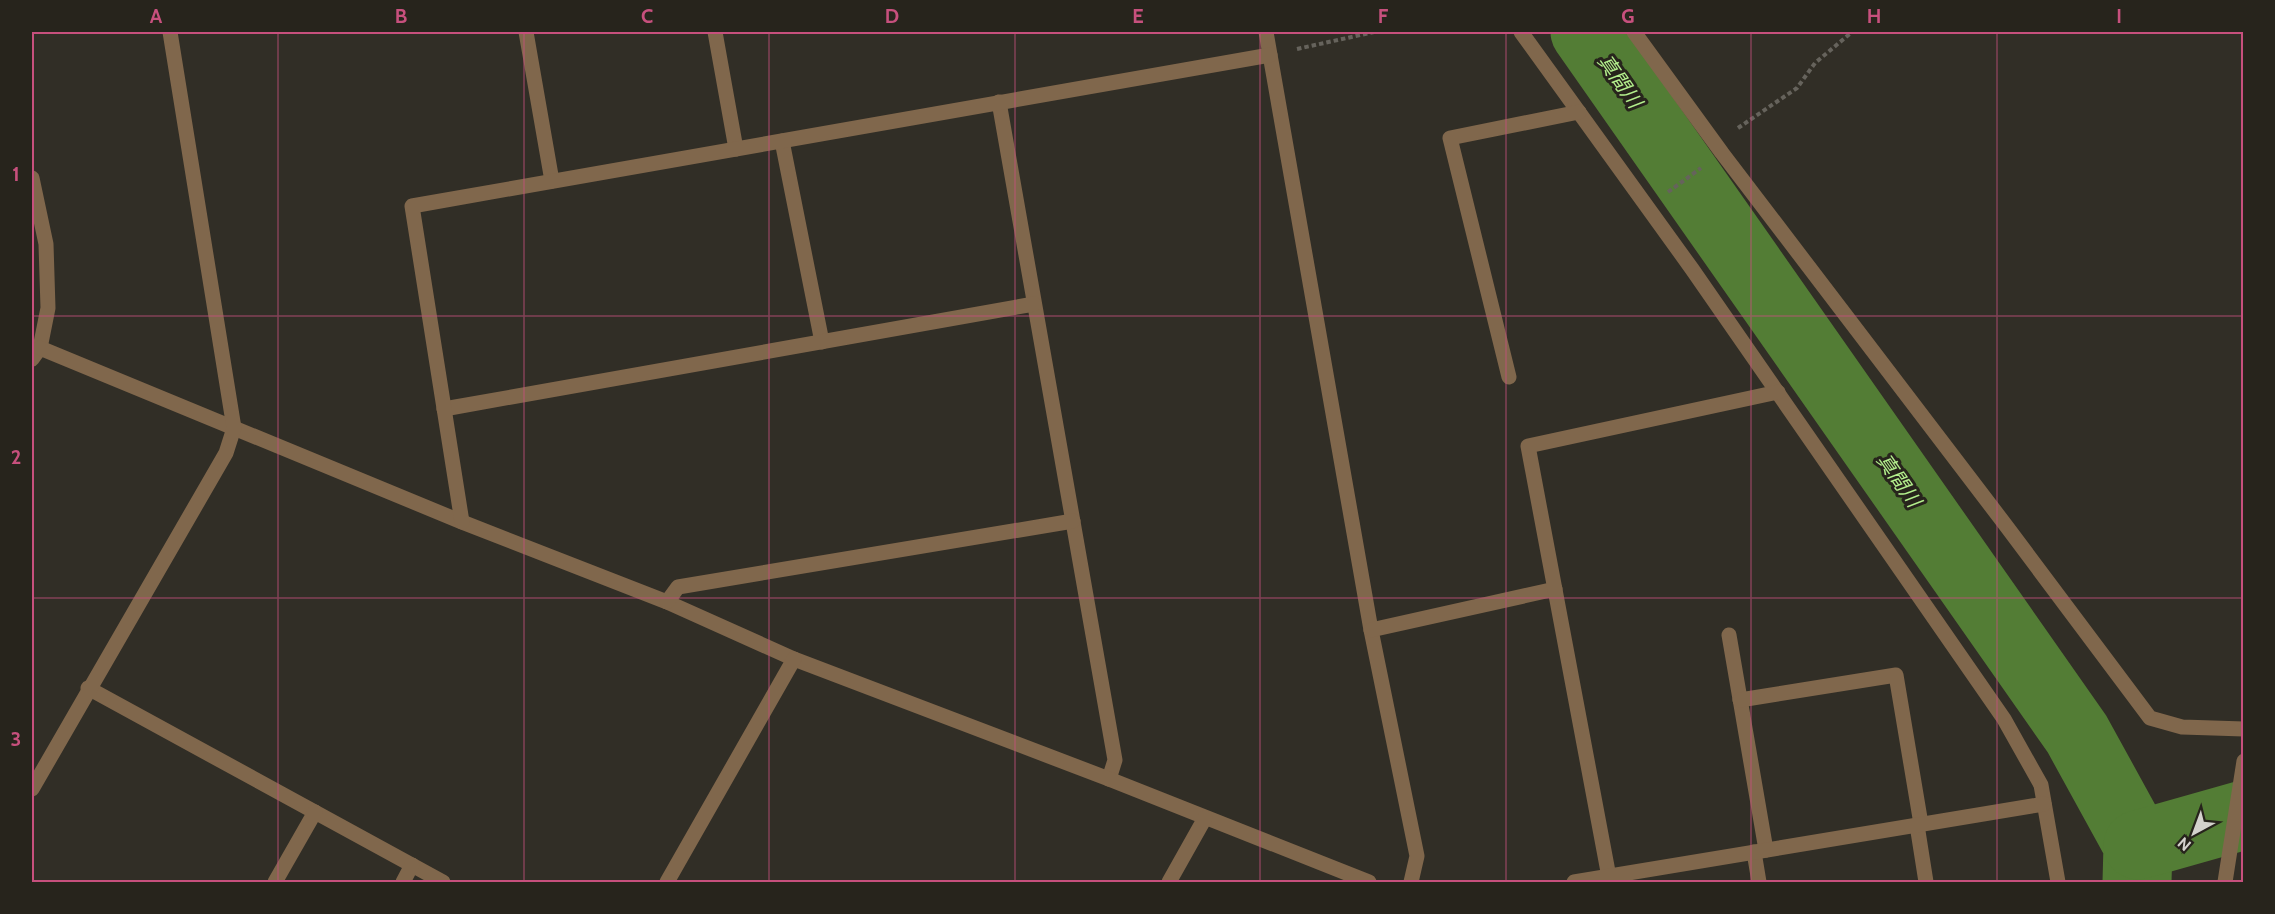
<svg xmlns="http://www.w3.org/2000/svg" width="2275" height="914" font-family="Cabin,'Noto Sans JP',sans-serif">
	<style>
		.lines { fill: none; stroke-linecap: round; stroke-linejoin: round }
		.river { stroke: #537d35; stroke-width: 69 }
		.path { stroke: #66635c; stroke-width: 4; stroke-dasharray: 4.5 3; stroke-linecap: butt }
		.minor { stroke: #80674c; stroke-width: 15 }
		.grid { fill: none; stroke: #c7507d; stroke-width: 1.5; stroke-opacity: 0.55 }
		.labels { text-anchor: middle; stroke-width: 6; stroke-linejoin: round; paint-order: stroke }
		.water-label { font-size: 20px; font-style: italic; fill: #b4f08d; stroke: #27241c }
		.neatline { fill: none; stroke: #c7507d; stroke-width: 2 }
		.grid-label { font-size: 20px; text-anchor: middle; font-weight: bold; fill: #c7507d }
	</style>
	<rect width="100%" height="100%" fill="#312e26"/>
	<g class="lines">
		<!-- river -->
		<g class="river">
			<polyline points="1585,32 2077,734 2138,845 2137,882"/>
			<polyline points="2138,845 2244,815"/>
		</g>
		<!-- path -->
		<g class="path">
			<polyline points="1297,49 1374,32"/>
			<polyline points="1738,128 1797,88 1815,63 1852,32"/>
			<polyline points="1668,192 1701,168"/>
		</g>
		<!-- minor -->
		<g class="minor">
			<polyline points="526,32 552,181"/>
			<polyline points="715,32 736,149"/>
			<polyline points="1266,32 1371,630 1417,856 1411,882"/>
			<polyline points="1521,32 1692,269 2004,719 2041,785 2058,882"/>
			<polyline points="1634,32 1722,153 2007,527 2150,718 2182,727 2244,729"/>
			<polyline points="999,102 1115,760 1109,779"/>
			<polyline points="782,141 822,342"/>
			<polyline points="32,178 46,244 48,308 40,348 32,359"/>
			<polyline points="40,348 462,522 667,602 794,659 1109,779 1369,882"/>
			<polyline points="1509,377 1450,138 1579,112"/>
			<polyline points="444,409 1034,304"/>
			<polyline points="462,522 412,206 1270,55"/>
			<polyline points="667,602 678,587 1073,521"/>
			<polyline points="1371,630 1555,589"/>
			<polyline points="1729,635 1766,850"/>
			<polyline points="88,688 443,882"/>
			<polyline points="1740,700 1896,675 1921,824"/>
			<polyline points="32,789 226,453 234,428 170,32"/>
			<polyline points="1917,825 1926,882"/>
			<polyline points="1754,852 1759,882"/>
			<polyline points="1609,877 1528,446 1778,392"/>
			<polyline points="275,882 315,812"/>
			<polyline points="403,882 412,865"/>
			<polyline points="667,882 794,659"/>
			<polyline points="1169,882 1205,818"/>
			<polyline points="1574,882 2044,804"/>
			<polyline points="2225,882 2244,761"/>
		</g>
	</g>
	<!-- grid -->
	<path class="grid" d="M278,32v850M524,32v850M769,32v850M1015,32v850M1260,32v850M1506,32v850M1751,32v850M1997,32v850M32,316h2212M32,598h2212"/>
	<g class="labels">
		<!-- water labels -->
		<g class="water-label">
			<text transform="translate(1620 81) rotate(55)" y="7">真間川</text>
			<text transform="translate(1899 480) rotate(55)" y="7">真間川</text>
		</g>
	</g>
	<!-- border -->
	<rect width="2275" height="914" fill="none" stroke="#27241c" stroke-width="66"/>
	<!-- north arrow -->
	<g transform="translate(2194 833) rotate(221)" stroke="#27241c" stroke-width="4.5" paint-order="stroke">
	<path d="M0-4.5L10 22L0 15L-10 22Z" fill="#d4d2cd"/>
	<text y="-9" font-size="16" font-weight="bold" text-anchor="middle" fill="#d4d2cd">N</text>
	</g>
	<rect x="33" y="33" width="2209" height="848" class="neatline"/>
	<g class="grid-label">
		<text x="156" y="23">A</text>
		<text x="401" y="23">B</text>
		<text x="647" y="23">C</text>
		<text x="892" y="23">D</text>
		<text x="1138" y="23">E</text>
		<text x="1383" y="23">F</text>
		<text x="1628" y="23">G</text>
		<text x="1874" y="23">H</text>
		<text x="2119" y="23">I</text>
		<text x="16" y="181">1</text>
		<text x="16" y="464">2</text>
		<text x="16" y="746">3</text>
	</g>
</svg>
